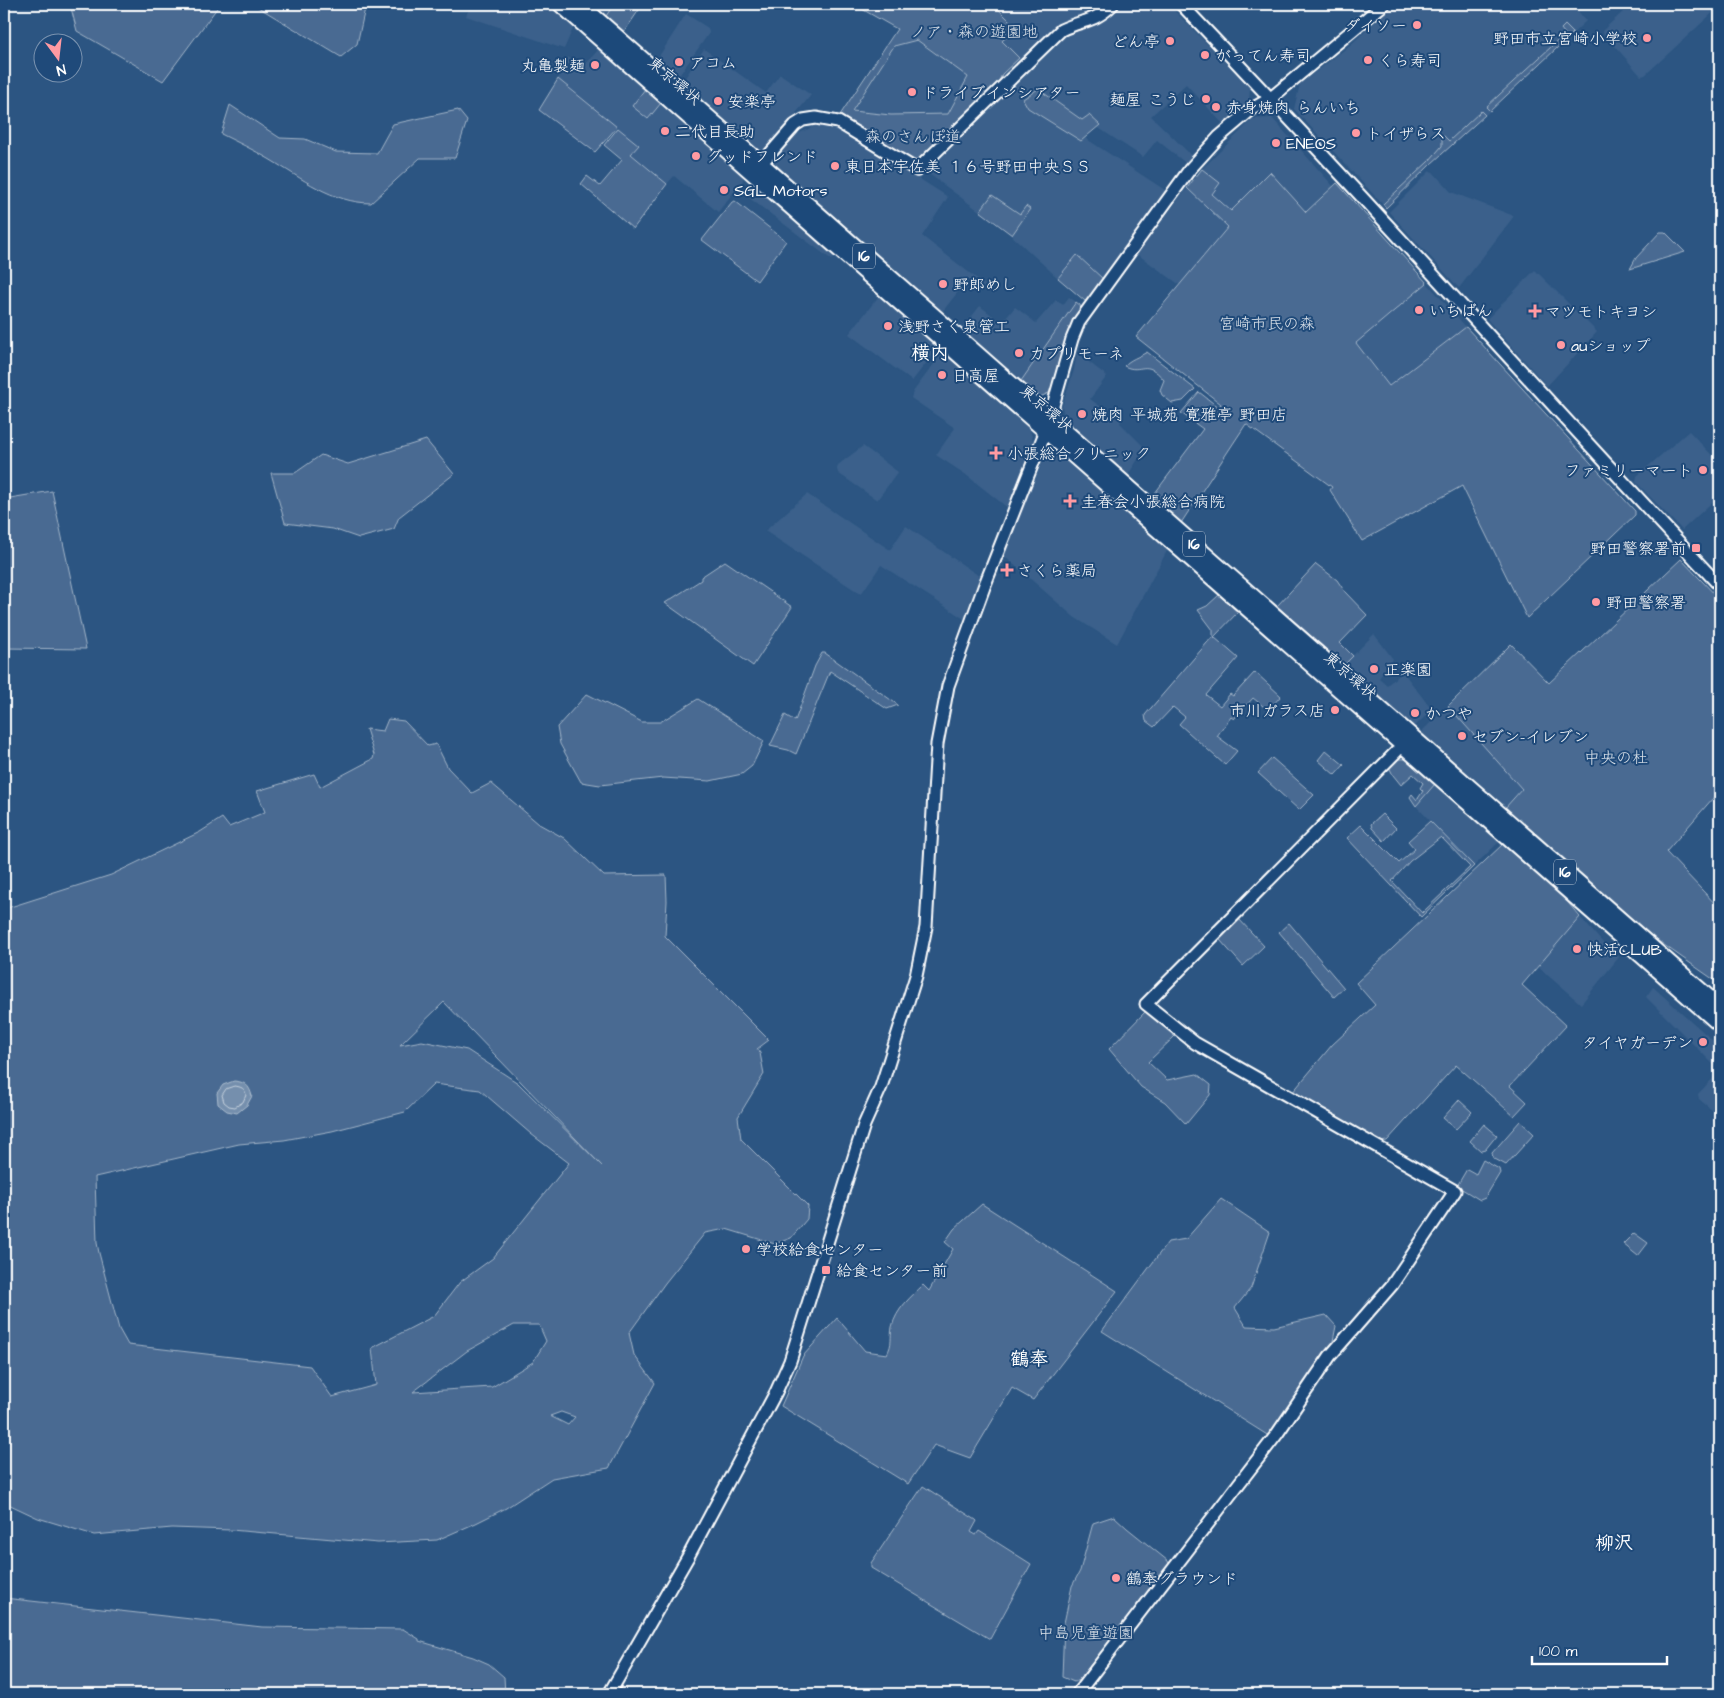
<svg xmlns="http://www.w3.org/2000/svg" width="1724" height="1698" font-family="'Architects Daughter','Klee One',sans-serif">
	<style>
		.built { fill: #3b618b }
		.green { fill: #486b92; stroke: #a4b5c8; fill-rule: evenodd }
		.water { fill: #748fad; stroke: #acbcce }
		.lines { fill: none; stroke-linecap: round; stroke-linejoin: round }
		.shore { stroke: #c7d2de; stroke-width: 1 }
		.secondary-casing { stroke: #fff; stroke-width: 15 }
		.highway-casing { stroke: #fff; stroke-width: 19 }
		.secondary { stroke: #1f4a7a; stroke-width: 11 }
		.highway { stroke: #1f4a7a; stroke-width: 15 }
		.poi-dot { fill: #ff9aa2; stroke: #1f4a7a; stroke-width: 2 }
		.labels { text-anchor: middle; stroke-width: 4; stroke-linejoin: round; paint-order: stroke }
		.shield { fill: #1f4a7a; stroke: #bcc9d7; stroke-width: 1 }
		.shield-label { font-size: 15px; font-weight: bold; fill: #fff }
		.poi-label { font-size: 16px; fill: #fff; stroke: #1f4a7a; text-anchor: start }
		.park-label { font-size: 16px; fill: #dae1e9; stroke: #1f4a7a }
		.street-label { font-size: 16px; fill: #fff; stroke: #1f4a7a }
		.quarter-label { font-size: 19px; font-weight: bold; fill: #fff; stroke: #1f4a7a }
	</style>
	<rect width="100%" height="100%" fill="#2c5582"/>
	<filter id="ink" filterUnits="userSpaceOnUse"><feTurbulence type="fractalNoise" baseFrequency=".02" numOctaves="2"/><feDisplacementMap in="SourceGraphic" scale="10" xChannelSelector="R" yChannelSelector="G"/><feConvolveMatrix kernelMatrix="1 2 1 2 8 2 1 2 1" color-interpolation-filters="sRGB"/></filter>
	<g filter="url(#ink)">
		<!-- built -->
		<g class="built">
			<polygon points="471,4 548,4 574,26 564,49 466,16"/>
			<polygon points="592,4 614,4 606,16"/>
			<polygon points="853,4 1168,4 1250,88 1249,102 1224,125 1186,84 1151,116 1193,157 1188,165 1157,140 1143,157 1097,127 1085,138 1168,192 1103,279 1077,255 1058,278 1008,232 899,152 840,115 897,29"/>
			<polygon points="1395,4 1572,4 1586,21 1490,111 1431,164 1386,208 1294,109 1300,84 1348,47"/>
			<polygon points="1618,4 1720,4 1720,6 1645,75 1641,76 1602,31 1624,11"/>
			<polygon points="686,14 708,28 709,33 678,77 675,78 656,61"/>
			<polygon points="599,49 645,89 632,106 648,119 661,103 743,176 743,180 718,212 674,176 667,184 631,154 639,145 558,79 568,57 582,68"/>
			<polygon points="704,49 766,93 780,74 811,95 764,152 759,152 684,85 683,81"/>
			<polygon points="1272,118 1334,187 1306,213 1270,172 1231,211 1212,194 1220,183 1202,169 1253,119"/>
			<polygon points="815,126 833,128 854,137 948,197 922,236 985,285 979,293 965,283 942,312 775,165 776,155 797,134"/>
			<polygon points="1430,171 1433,172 1451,192 1514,216 1459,288 1389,212"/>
			<polygon points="750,187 757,187 834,256 832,260 744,194"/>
			<polygon points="1187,188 1228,227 1180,285 1137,254"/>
			<polygon points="1535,270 1597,332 1547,386 1487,319"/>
			<polygon points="1427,283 1466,327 1389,386 1356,343"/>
			<polygon points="879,296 937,345 938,348 912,381 849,334"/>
			<polygon points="1069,297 1076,302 1021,381 961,330 980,306 1002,323 1015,307 1036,323 1056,300 1063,305"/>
			<polygon points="943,352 1029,427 1033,440 1008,508 965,474 936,455 955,428 911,398 913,392"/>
			<polygon points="1077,353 1107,376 1090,399 1121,421 1120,423 1145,448 1128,475 1065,421 1062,406 1074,370"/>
			<polygon points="1689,431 1720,464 1720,495 1682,530 1636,482 1637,476"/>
			<polygon points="863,446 898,472 877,500 838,473 837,469 838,465"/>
			<polygon points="1056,451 1168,549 1117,644 1074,617 1003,555 1046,454"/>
			<polygon points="807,494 890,550 906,526 982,578 966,620 881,565 861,594 765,531"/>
			<polygon points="1374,634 1393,659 1379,678 1387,685 1403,672 1432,710 1416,725 1412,725 1344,665"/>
			<polygon points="1448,706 1522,789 1505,808 1423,735 1422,731"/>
			<polygon points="1435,784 1500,841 1474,866 1416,806"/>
			<polygon points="1580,917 1603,943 1619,957 1581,1004 1537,966"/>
			<polygon points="1653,987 1720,1047 1720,1061 1715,1066 1646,997"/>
			<polygon points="1720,1071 1720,1117 1699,1099 1698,1094"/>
		</g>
		<!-- green -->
		<g class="green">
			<polygon points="74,4 220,4 163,81 77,31 71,8"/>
			<polygon points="253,4 366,4 357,44 341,57"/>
			<polygon points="614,4 643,4 624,32 606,16"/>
			<path d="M853,4h142l-1,1 17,17 -5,4 6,6 -10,9 17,17 -17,16 -5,12 -75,72 -9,4 -73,-47 57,-86zM917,40l51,37 -20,37 -57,1 -39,-4 42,-65z"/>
			<polygon points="1565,25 1573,33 1490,111 1486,107 1565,34 1561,29"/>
			<polygon points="558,79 617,127 595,152 539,110"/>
			<polygon points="645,89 661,103 648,119 632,106"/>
			<polygon points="1038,89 1082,120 1089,115 1100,125 1081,141 1028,108 1023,99"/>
			<path d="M230,105l50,33 25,1 31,13 41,1 16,-29 65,-14 9,11 -12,37h-35l-49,45c-38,0 -70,-25 -102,-44 -15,-9 -32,-17 -48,-25z"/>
			<polygon points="1481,111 1485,115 1431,164 1386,208 1383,204 1429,161 1442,146 1442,137 1444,136 1449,141"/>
			<polygon points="618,128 639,145 631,154 667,184 633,229 581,184 587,176 600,186 622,160 604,145"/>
			<polygon points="1202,169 1220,183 1212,194 1231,211 1270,172 1306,212 1337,183 1427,283 1356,343 1389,386 1466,327 1635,511 1635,515 1527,618 1462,486 1362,541 1330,490 1332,487 1246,424 1181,523 1152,497 1203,429 1181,413 1199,392 1218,407 1221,404 1136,337 1228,227 1187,188"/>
			<polygon points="992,195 1020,214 1026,206 1030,209 1012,235 980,211"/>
			<polygon points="735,201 786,241 757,281 702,240 732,202"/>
			<polygon points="1660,232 1665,232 1685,252 1630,269 1636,258"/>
			<polygon points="1077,255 1103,279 1089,300 1085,301 1058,278"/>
			<polygon points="1076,302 1080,305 1081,310 1071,328 1051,392 1040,397 1021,381"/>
			<path d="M1147,352l48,37 -12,12 -11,2 -10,-8 -2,-5 4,-10c-19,-23 -22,-5 -40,-14 6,-7 15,-9 23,-14z"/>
			<polygon points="426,440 454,474 399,517 394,529 359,538 333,529 285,523 271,473 295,473 321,455 348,464"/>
			<polygon points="52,491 86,649 4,648 4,499"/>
			<polygon points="1681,559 1720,600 1720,790 1666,852 1720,909 1720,984 1654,938 1505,808 1522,789 1448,706 1511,644 1549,683"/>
			<polygon points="725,561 792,607 753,666 665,603 701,580 701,577"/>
			<polygon points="1316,564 1337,580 1345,592 1367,615 1340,643 1353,656 1344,665 1277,606"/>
			<polygon points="1219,595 1238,612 1214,637 1238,658 1206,695 1220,706 1230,694 1233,696 1255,672 1281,696 1268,710 1253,698 1234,719 1231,717 1217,736 1237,751 1225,765 1179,724 1185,717 1173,707 1154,727 1146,721 1145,715 1213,636 1213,630 1198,610 1207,606"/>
			<polygon points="822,653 825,653 898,705 887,709 830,671 796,754 788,750 770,746 785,715 795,721 815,666"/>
			<polygon points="587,694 642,722 660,722 698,699 764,741 752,766 742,774 710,781 663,778 600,785 581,782 560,744 557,727"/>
			<path d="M388,719l16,2 24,25 8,-2 12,24 24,25 19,-10 48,41 25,14 40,38 62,-1 1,26 -2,35 104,104 -12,9 3,4 4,21 -26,43 3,22 67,67 -1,13 -16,19 -16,6 -49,-15 -21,4 -40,50 -36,50 5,22 21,28 -46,85 -57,10 -46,30 -30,15 -39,17 -59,3 -147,-13 -59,-2 -78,7 -56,-17 -34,-16v-593l107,-34 89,-43 22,-14 7,9 36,-15 -8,-21 57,-17 6,13 53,-28 1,-4 -8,-26 17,2zM444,1002l158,164 -84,-83 -51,-33 -45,-9 -22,4zM434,1084l46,6 51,44 38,29 -76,95 -33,24 -26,34 -62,32 4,37 -44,12 -22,-31 -182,-21 -9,-16 -20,-76 -2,-10 -2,-66 144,-33 45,-4 48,-9 73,-19zM514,1325h25l7,16 -13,21 -41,25 -79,5 54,-41zM561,1412l14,5 -7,8 -18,-9z"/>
			<polygon points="1326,750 1344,765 1335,775 1318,760"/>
			<polygon points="1272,758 1314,795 1299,810 1258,773"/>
			<polygon points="1397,759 1407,759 1435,784 1416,806 1410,797 1412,794 1417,800 1423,791 1420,788 1423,783 1413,774 1401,785 1393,775 1389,767"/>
			<polygon points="1382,814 1396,828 1384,841 1372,828 1371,824"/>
			<path d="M1430,821l44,45 -53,51 -74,-79 14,-13 38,38 16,-14 -7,-8zM1441,837l29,30 -48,46 -30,-32 18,-20z"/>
			<polygon points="1503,844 1564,898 1580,917 1522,985 1566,1026 1510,1086 1527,1102 1514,1116 1456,1065 1387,1141 1380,1142 1292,1093 1332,1045 1375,1005 1356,983"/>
			<polygon points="1238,918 1264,946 1243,966 1220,940 1219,937"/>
			<polygon points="1289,923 1344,988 1334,997 1279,932"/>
			<polygon points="1146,1011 1175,1036 1148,1062 1167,1080 1197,1074 1211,1085 1210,1095 1186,1124 1165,1102 1141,1087 1109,1049"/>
			<polygon points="1459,1100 1472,1112 1456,1129 1443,1118"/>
			<polygon points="1520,1121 1534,1134 1506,1165 1493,1158 1492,1153"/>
			<polygon points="1484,1124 1497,1135 1485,1150 1481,1151 1470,1141"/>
			<polygon points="1483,1160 1499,1169 1500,1173 1485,1198 1480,1200 1457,1186 1467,1169 1476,1174"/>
			<polygon points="1221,1199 1270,1232 1251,1288 1235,1308 1246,1326 1274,1327 1326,1315 1336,1326 1331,1351 1272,1438 1102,1331 1168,1242 1186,1239"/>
			<path d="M982,1204l135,87 -84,109 -21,-12 -42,70 -36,-13 -26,39 -127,-78 22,-50 34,-38 28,33 22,3c6,-11 3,-16 5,-27 4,-18 19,-30 31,-42l6,6 24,-42 -8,-7 9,-13z"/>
			<polygon points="1634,1233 1648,1243 1638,1256 1623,1244"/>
			<polygon points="923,1486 976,1520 977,1521 971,1532 976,1535 979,1531 1031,1564 990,1639 871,1568 871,1563"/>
			<polygon points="1114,1516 1127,1528 1168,1561 1169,1564 1079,1680 1074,1682 1062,1677 1064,1623 1072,1586 1080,1571 1093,1523"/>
			<polygon points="4,1598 262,1627 403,1629 419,1639 419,1641 473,1657 489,1664 504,1677 505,1694 4,1694"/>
		</g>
		<!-- water -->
		<path class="water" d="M234,1081c11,1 15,4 18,15l-5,9 -10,8 -10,-2 -9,-7 -1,-11 6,-8z"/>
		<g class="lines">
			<!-- shore -->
			<path class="shore" d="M235,1086c6,1 10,2 11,9l-3,7 -8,5 -6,-1 -5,-4 -2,-7 4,-6z"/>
			<defs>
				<g id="secondary">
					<path d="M1181,4c183,191 358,389 539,582"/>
					<path d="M761,164l34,-39 8,-5 13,-2 22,4 79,48 144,-140c23,-11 33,-7 52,-26"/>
					<polyline points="609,1694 689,1555 776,1392 790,1361 864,1125 881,1087 916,976 926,927 937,744 948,686 984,587 1046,430 1072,339 1079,322 1190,169 1219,137 1252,109 1271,98 1289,83 1384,4"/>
					<polyline points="1077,1694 1277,1434 1330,1356 1392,1285 1455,1191 1195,1043 1146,1004 1407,741"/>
				</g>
				<g id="highway">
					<polyline points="561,4 1720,1024"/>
					<polyline points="579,4 1720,1008"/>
				</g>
			</defs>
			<!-- secondary casing -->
			<use href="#secondary" class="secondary-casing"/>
			<!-- highway casing -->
			<use href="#highway" class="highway-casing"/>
			<!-- secondary -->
			<use href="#secondary" class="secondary"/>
			<!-- highway -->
			<use href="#highway" class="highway"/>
		</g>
	</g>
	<!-- markers -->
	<g class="poi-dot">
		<circle cx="1417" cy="25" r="5"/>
		<circle cx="1647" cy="38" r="5"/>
		<circle cx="1170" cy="41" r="5"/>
		<circle cx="1205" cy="55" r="5"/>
		<circle cx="1368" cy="60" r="5"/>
		<circle cx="679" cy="62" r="5"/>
		<circle cx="595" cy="65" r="5"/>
		<circle cx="912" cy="92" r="5"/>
		<circle cx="1206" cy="99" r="5"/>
		<circle cx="718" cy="101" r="5"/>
		<circle cx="1216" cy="107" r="5"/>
		<circle cx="665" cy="131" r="5"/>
		<circle cx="1356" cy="133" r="5"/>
		<circle cx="1276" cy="143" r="5"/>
		<circle cx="696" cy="156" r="5"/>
		<circle cx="835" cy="166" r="5"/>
		<circle cx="724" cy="190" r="5"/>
		<circle cx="943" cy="284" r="5"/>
		<circle cx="1419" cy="310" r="5"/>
		<path d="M1532.5 303.5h5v5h5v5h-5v5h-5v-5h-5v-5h5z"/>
		<circle cx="888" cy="326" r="5"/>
		<circle cx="1561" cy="345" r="5"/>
		<circle cx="1019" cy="353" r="5"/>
		<circle cx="942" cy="375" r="5"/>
		<circle cx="1082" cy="414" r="5"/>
		<path d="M993.5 445.5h5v5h5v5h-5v5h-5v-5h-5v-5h5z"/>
		<circle cx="1703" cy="470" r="5"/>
		<path d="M1067.5 493.5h5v5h5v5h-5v5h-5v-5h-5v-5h5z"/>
		<rect x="1691" y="543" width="10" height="10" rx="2.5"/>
		<path d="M1004.5 562.5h5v5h5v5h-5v5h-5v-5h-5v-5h5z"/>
		<circle cx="1596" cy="602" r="5"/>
		<circle cx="1374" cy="669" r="5"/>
		<circle cx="1335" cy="710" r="5"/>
		<circle cx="1415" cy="713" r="5"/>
		<circle cx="1462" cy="736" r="5"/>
		<circle cx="1577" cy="949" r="5"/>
		<circle cx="1703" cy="1042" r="5"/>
		<circle cx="746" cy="1249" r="5"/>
		<rect x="821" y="1265" width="10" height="10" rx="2.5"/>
		<circle cx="1116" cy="1578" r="5"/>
	</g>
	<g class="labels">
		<!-- shield labels -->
		<g class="shield">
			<rect x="853" y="243.5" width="22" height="25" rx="4"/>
			<rect x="1183" y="531.5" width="22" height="25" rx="4"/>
			<rect x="1554" y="859.5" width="22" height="25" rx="4"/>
		</g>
		<g class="shield-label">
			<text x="864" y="261">16</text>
			<text x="1194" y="549">16</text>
			<text x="1565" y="877">16</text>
		</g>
		<!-- poi labels -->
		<g class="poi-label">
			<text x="1407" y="31" text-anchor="end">ダイソー</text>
			<text x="1637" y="44" text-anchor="end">野田市立宮崎小学校</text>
			<text x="1160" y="47" text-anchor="end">どん亭</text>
			<text x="1215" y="61">がってん寿司</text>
			<text x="1378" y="66">くら寿司</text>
			<text x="689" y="68">アコム</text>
			<text x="585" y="71" text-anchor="end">丸亀製麺</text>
			<text x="922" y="98">ドライブインシアター</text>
			<text x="1196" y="105" text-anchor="end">麺屋 こうじ</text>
			<text x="728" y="107">安楽亭</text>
			<text x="1226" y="113">赤身焼肉 らんいち</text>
			<text x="675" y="137">二代目長助</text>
			<text x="1366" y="139">トイザらス</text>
			<text x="1286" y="149">ENEOS</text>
			<text x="706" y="162">グッドフレンド</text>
			<text x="845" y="172">東日本宇佐美 １６号野田中央ＳＳ</text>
			<text x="734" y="196">SGL Motors</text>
			<text x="953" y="290">野郎めし</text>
			<text x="1429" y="316">いちばん</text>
			<text x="1545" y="317">マツモトキヨシ</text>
			<text x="898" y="332">浅野さく泉管工</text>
			<text x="1571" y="351">auショップ</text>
			<text x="1029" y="359">カプリモーネ</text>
			<text x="952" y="381">日高屋</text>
			<text x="1092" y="420">焼肉 平城苑 寛雅亭 野田店</text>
			<text x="1007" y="459">小張総合クリニック</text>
			<text x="1693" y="476" text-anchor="end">ファミリーマート</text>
			<text x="1081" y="507">圭春会小張総合病院</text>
			<text x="1686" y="554" text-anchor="end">野田警察署前</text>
			<text x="1017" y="576">さくら薬局</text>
			<text x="1606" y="608">野田警察署</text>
			<text x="1384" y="675">正楽園</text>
			<text x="1325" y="716" text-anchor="end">市川ガラス店</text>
			<text x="1425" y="719">かつや</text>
			<text x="1472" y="742">セブン-イレブン</text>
			<text x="1587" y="955">快活CLUB</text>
			<text x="1693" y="1048" text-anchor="end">タイヤガーデン</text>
			<text x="756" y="1255">学校給食センター</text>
			<text x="836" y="1276">給食センター前</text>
			<text x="1126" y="1584">鶴奉グラウンド</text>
		</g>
		<!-- park labels -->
		<g class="park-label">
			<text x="974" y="37">ノア・森の遊園地</text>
			<text x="913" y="142">森のさんぽ道</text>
			<text x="1267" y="329">宮崎市民の森</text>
			<text x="1616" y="763">中央の杜</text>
			<text x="1086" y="1638">中島児童遊園</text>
		</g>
		<!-- street labels -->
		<g class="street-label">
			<text transform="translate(675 80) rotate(41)" y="6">東京環状</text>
			<text transform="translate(1047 408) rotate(41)" y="6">東京環状</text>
			<text transform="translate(1351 675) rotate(41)" y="6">東京環状</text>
		</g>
		<!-- quarter labels -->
		<g class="quarter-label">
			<text x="930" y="359">横内</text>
			<text x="1029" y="1365">鶴奉</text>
			<text x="1614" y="1549">柳沢</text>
		</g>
	</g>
	<!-- margin -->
	<rect width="1724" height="1698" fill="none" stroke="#1f4a7a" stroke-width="20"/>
	<rect x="10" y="10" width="1704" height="1678" fill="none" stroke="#fff" stroke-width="2" filter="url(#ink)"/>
	<!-- north arrow -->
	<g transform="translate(58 58) rotate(165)"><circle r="24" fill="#1f4a7a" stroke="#7992af"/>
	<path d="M0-4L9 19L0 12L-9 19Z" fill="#ff9aa2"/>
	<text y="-8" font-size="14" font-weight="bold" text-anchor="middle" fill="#ffffff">N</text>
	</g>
	<!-- scale -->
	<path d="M1532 1656v8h135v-8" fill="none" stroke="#ffffff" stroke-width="2.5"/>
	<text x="1539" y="1656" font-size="15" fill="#ffffff" stroke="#1f4a7a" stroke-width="4" paint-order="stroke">100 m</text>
</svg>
